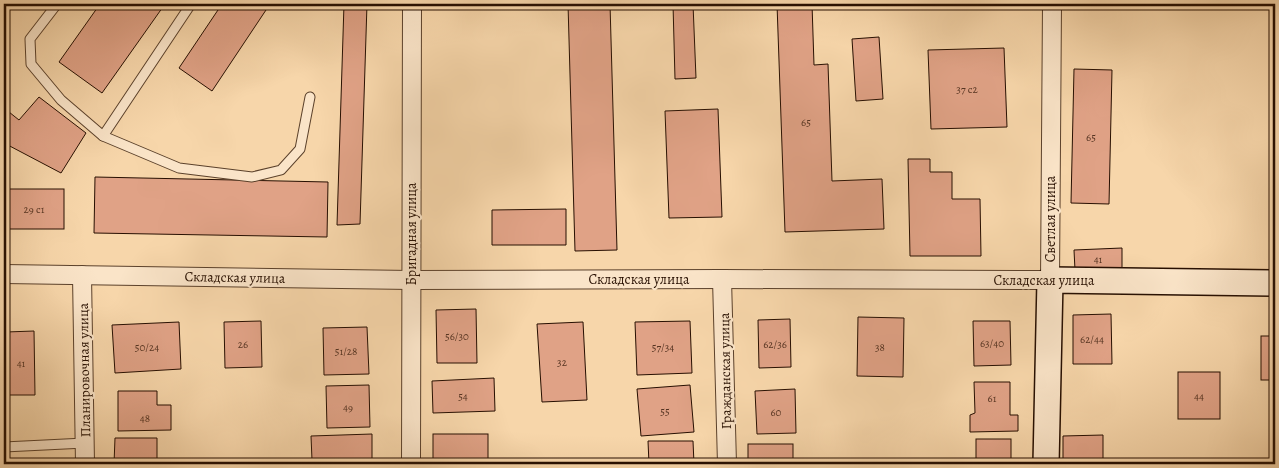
<svg xmlns="http://www.w3.org/2000/svg" width="1279" height="468" font-family="Alegreya,serif">
	<style>
		.building { fill: #e0a286; stroke: #270f01 }
		.lines { fill: none; stroke-linecap: round; stroke-linejoin: round }
		.lane-casing { stroke: #5b412b; stroke-width: 11 }
		.street-casing { stroke: #5b412b; stroke-width: 20 }
		.secondary-casing { stroke: #270f01; stroke-width: 28 }
		.lane { stroke: #fae4c8; stroke-width: 9 }
		.street { stroke: #fae4c8; stroke-width: 18 }
		.secondary { stroke: #fae4c8; stroke-width: 25 }
		.labels { text-anchor: middle; stroke-width: 4.5; stroke-linejoin: round; paint-order: stroke }
		.number-label { font-size: 11px; fill: #553422 }
		.street-label { font-size: 14px; fill: #270f01; stroke: #fae4c8 }
	</style>
	<rect width="100%" height="100%" fill="#f7d6aa"/>
	<filter id="stains"><feTurbulence type="fractalNoise" baseFrequency=".004" numOctaves="4"/><feColorMatrix values="0 0 0 0 .2 0 0 0 0 .09 0 0 0 0 .02 0 0 0 .5 -.17"/></filter>
	<radialGradient id="worn" r=".72"><stop offset=".6" stop-color="#630" stop-opacity="0"/><stop offset="1" stop-color="#630" stop-opacity=".3"/></radialGradient>
	<!-- building -->
	<g class="building">
		<polygon points="100,4 165,4 102,93 59,62"/>
		<polygon points="222,4 270,4 212,91 179,68"/>
		<polygon points="344,4 367,4 360,224 337,225"/>
		<polygon points="568,4 610,4 617,250 575,251"/>
		<polygon points="673,4 693,4 696,78 675,79"/>
		<polygon points="777,4 812,4 814,65 828,64 832,181 882,179 884,229 785,232"/>
		<polygon points="879,37 883,99 856,101 852,39"/>
		<polygon points="1004,48 1007,127 931,129 928,50"/>
		<polygon points="1074,69 1112,70 1109,204 1071,203"/>
		<polygon points="39,97 86,133 61,173 4,143 4,108 19,120"/>
		<polygon points="718,109 722,217 669,218 665,111"/>
		<polygon points="908,159 930,159 930,172 952,172 952,199 980,199 981,256 910,256"/>
		<polygon points="95,177 328,182 327,237 94,233"/>
		<rect x="4" y="189" width="60" height="40"/>
		<polygon points="566,209 566,245 492,245 492,210"/>
		<polygon points="1122,248 1122,269 1075,270 1074,250"/>
		<polygon points="476,309 477,363 437,363 436,310"/>
		<polygon points="1111,314 1112,364 1073,364 1073,315"/>
		<polygon points="858,317 904,318 903,377 857,376"/>
		<polygon points="790,319 791,367 759,368 758,320"/>
		<polygon points="261,321 262,367 225,368 224,322"/>
		<polygon points="690,321 692,373 637,375 635,322"/>
		<polygon points="973,321 1010,321 1011,365 974,366"/>
		<polygon points="179,322 181,369 115,373 112,325"/>
		<polygon points="583,322 587,400 542,402 537,324"/>
		<polygon points="367,327 369,374 324,375 323,328"/>
		<polygon points="34,331 35,395 8,395 6,332"/>
		<rect x="1261" y="336" width="14" height="44"/>
		<rect x="1178" y="372" width="42" height="47"/>
		<polygon points="494,378 495,411 433,413 432,381"/>
		<polygon points="974,382 1010,382 1010,415 1018,415 1018,431 970,432 970,415 975,413"/>
		<polygon points="369,385 370,427 327,428 326,386"/>
		<polygon points="690,385 694,432 641,436 637,389"/>
		<polygon points="795,389 796,433 757,434 755,391"/>
		<polygon points="118,391 157,391 157,405 171,405 171,430 118,431"/>
		<polygon points="372,434 372,464 347,464 347,459 312,460 311,436"/>
		<rect x="433" y="434" width="55" height="30"/>
		<polygon points="1103,435 1103,464 1063,464 1063,436"/>
		<polygon points="115,438 157,438 157,464 114,464"/>
		<rect x="976" y="439" width="35" height="25"/>
		<polygon points="648,441 693,441 694,464 649,464"/>
		<rect x="748" y="444" width="45" height="20"/>
	</g>
	<g class="lines">
		<defs>
			<g id="lane">
				<polyline points="57,4 30,39 31,64 61,100 103,136 179,168 252,177 281,170 300,149 310,97"/>
				<polyline points="103,136 191,4"/>
				<polyline points="4,447 85,443"/>
			</g>
			<g id="street">
				<polyline points="4,274 411,280 722,279 1050,280 1052,4"/>
				<polyline points="82,275 85,464"/>
				<polyline points="722,279 727,464"/>
				<polyline points="411,464 412,4"/>
			</g>
			<polyline id="secondary" points="1046,464 1050,280 1275,283"/>
		</defs>
		<!-- lane casing -->
		<use href="#lane" class="lane-casing"/>
		<!-- street casing -->
		<use href="#street" class="street-casing"/>
		<!-- secondary casing -->
		<use href="#secondary" class="secondary-casing"/>
		<!-- lane -->
		<use href="#lane" class="lane"/>
		<!-- street -->
		<use href="#street" class="street"/>
		<!-- secondary -->
		<use href="#secondary" class="secondary"/>
	</g>
	<g class="labels">
		<!-- number labels -->
		<g class="number-label">
			<text x="967" y="93">37 с2</text>
			<text x="806" y="126">65</text>
			<text x="1091" y="141">65</text>
			<text x="34" y="213">29 с1</text>
			<text x="1098" y="263">41</text>
			<text x="457" y="340">56/30</text>
			<text x="1092" y="343">62/44</text>
			<text x="992" y="347">63/40</text>
			<text x="243" y="348">26</text>
			<text x="775" y="348">62/36</text>
			<text x="147" y="351">50/24</text>
			<text x="663" y="351">57/34</text>
			<text x="880" y="351">38</text>
			<text x="346" y="355">51/28</text>
			<text x="562" y="366">32</text>
			<text x="21" y="367">41</text>
			<text x="463" y="400">54</text>
			<text x="1199" y="400">44</text>
			<text x="992" y="402">61</text>
			<text x="348" y="411">49</text>
			<text x="665" y="415">55</text>
			<text x="776" y="416">60</text>
			<text x="145" y="422">48</text>
		</g>
		<!-- street labels -->
		<g class="street-label">
			<text transform="translate(1050 219) rotate(-90)" y="5">Светлая улица</text>
			<text transform="translate(411 234) rotate(-90)" y="5">Бригадная улица</text>
			<text transform="translate(235 277) rotate(1)" y="5">Складская улица</text>
			<text x="639" y="284">Складская улица</text>
			<text x="1044" y="285">Складская улица</text>
			<text transform="translate(84 370) rotate(-91)" y="5">Планировочная улица</text>
			<text transform="translate(725 371) rotate(-91)" y="5">Гражданская улица</text>
		</g>
	</g>
	<!-- margin -->
	<rect width="1279" height="468" fill="none" stroke="#f7d6aa" stroke-width="20"/>
	<rect x="5" y="5" width="1269" height="458" fill="none" stroke="#270f01" stroke-width="2.5"/>
	<rect x="10" y="10" width="1259" height="448" fill="none" stroke="#270f01"/>
	<rect width="100%" height="100%" filter="url(#stains)"/>
	<rect width="100%" height="100%" fill="url(#worn)"/>
</svg>
